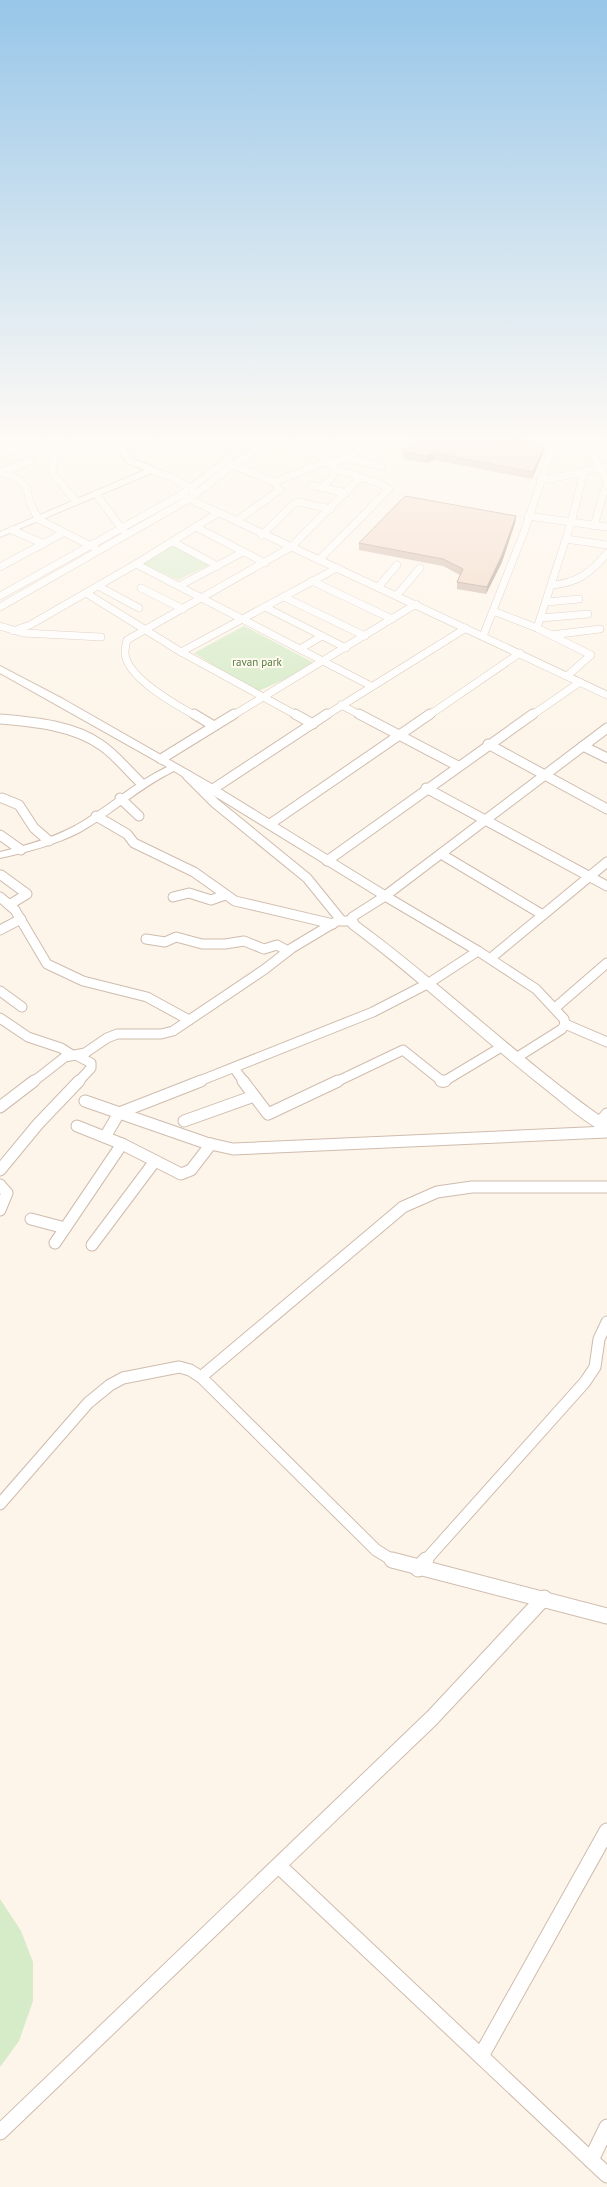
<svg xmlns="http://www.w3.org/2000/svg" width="607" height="2187" font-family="'PT Sans',sans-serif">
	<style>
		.green { fill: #d6ebc7 }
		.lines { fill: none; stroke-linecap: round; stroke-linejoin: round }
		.minor-far3-casing { stroke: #cfbcae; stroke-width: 8 }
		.minor-far2-casing { stroke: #cfbcae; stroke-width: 11 }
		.minor-far1-casing { stroke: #cfbcae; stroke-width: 13 }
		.minor-casing { stroke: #cfbcae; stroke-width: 17 }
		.tertiary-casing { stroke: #cfbcae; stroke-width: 2 }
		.minor-far3 { stroke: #fff; stroke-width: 7 }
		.minor-far2 { stroke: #fff; stroke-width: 9 }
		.minor-far1 { stroke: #fff; stroke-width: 11 }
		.minor { stroke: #fff; stroke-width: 15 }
		.tertiary { fill: #fff; fill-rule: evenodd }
		.wall { fill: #d0b6a5 }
		.shaded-wall { fill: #a99486 }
		.building { fill: #f2d4c0; stroke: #a99486 }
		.labels { text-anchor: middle; stroke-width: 4; stroke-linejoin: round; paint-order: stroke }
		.far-park-label { font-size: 11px; fill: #557d43; stroke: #fff9ef }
	</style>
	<rect width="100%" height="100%" fill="#fdf5e9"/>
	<!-- green -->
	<g class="green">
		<polygon points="173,546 209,565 178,580 139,562"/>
		<polygon points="244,626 318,665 256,692 194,653"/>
		<polygon points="0,1899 21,1931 33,1962 33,2001 19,2041 0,2067"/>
	</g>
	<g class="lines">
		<defs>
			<g id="minor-far3">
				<polyline points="352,435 316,454 334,463 385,437"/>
				<polyline points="380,436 391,437 398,435"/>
				<polyline points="275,437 318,452"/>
				<polyline points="513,441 517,435"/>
				<polyline points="147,444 176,438 240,447"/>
				<polyline points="40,445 55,458 52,473 76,501"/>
				<polyline points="0,453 33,447 67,435"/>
				<polyline points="345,458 381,466"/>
				<polyline points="228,463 274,482 280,490 236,521"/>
				<polyline points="149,470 172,477 193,491"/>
				<polyline points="0,472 19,479 27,489 30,503 38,519 95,548"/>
				<polyline points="1,472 30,461"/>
				<polyline points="540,481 606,467"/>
				<polyline points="274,482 328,461"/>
				<polyline points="311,485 346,493"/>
				<polyline points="322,488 334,475"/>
				<polyline points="96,494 125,533"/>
				<polyline points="181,495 607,695"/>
				<polyline points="218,513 136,564 371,686"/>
				<polyline points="528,516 607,527"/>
				<polyline points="594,526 607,481 593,454 598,437"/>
				<polyline points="196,527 265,563"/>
				<polyline points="12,530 44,544"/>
				<polyline points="262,535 292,505 298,502 331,509"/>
				<polyline points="566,539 607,545"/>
				<polyline points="173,542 218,566"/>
				<polyline points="319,560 389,489 379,483 336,469 331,466 332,463"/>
				<polyline points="0,567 63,533"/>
				<polyline points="312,581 392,619"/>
				<path d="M552,585c25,-2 39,-12 55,-32"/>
				<polyline points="98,586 139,608"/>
				<polyline points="179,586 243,552"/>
				<polyline points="379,586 397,565"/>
				<polyline points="141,588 183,609"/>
				<polyline points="86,593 181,652 298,716"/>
				<polyline points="397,595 420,568"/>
				<polyline points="0,596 181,495 225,462 249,435"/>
				<polyline points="284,597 365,636"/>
				<polyline points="547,602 579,599"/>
				<polyline points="0,607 189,499 233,465 278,435"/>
				<polyline points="265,607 346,648"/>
				<polyline points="493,611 537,628 591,655 567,676"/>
				<polyline points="541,618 588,614"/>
				<polyline points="0,626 23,633 101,637"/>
				<polyline points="537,628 571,523 584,471"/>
				<polyline points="13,631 30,625 136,564"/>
				<polyline points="551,635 600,629"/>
				<polyline points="483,636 524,532 557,435"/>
				<polyline points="300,649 322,636"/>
				<polyline points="181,652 337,568"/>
				<polyline points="341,705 362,716"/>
				<path d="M196,716c-20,-11 -71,-39 -71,-64 0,-4 1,-8 2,-12l164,-93 69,-69"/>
				<polyline points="232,716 416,604"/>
				<polyline points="325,716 466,628"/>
				<polyline points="428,716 520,653"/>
				<polyline points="531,716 580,682"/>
			</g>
			<g id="minor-far2">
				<polyline points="194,714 214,726"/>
				<polyline points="295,714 313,724"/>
				<polyline points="359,714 458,766"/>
				<path d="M0,719c33,3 73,6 101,26 15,10 27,26 40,38"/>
				<polyline points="488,744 607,809"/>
				<polyline points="583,746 607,758"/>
				<polyline points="161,759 234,714"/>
				<polyline points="187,775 215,803 307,878 341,920"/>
				<polyline points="426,788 607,886"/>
				<polyline points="213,789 327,714"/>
				<polyline points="2,798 19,805 34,828 49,841"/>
				<polyline points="120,798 139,816"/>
				<polyline points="96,816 127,834 134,843 194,872 235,901 333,924"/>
				<polyline points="270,824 430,714"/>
				<polyline points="0,835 21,850"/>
				<polyline points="441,854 543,915"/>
				<polyline points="327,861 533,714"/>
				<polyline points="1,875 27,894 9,905"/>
				<polyline points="0,897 15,910 47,964 83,981 147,997 189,1020"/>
				<polyline points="173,897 189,893 211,900 225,895"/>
				<polyline points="0,930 21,919"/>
				<polyline points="146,939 165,942 176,937 202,944 225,944 244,941 264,949 277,945 288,951"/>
				<polyline points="478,951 536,989 564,1019 565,1024 562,1029 516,1058"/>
				<polyline points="491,958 607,862"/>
				<polyline points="0,991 22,1007"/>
				<polyline points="555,1008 607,963"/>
				<polyline points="0,1018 28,1037 61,1048 72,1055"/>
				<polyline points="565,1024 607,1042"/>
				<polyline points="76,1055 91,1063 91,1068 78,1082"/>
				<polyline points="234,1068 244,1082"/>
				<polyline points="33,1082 65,1057 85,1053 107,1038 117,1034 161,1034 173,1031 265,969 292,948 337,921 351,921"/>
				<polyline points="197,1082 373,1012 429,983 478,951 385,896 607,728"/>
				<polyline points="336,1082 403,1050 443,1082"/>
				<polyline points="443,1082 503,1046"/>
			</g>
			<g id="minor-far1">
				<polyline points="243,1081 268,1114 338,1081"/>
				<polyline points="441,1081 445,1081"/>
				<polyline points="85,1101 206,1143 233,1149 607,1132"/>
				<polyline points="0,1107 34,1081"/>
				<polyline points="184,1121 254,1096"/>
				<polyline points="599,1123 607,1114"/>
				<polyline points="77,1126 122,1144 181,1174 191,1170 211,1144"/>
				<polyline points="105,1137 119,1113 201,1081"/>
				<polyline points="0,1170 38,1124 79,1081"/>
				<polyline points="0,1185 7,1193 0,1210"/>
				<polyline points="31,1219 65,1228"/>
				<polyline points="55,1243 122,1144"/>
				<polyline points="92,1245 155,1161"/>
				<polyline points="201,1377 403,1207 437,1192 472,1187 607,1187"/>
				<polyline points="0,1504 88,1403 110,1385 123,1378 179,1367 190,1370 201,1377 376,1550 394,1561"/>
				<polyline points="425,1561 585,1382 595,1367 599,1339 607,1322"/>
			</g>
			<g id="minor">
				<polyline points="392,1560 607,1616"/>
				<polyline points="418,1569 426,1560"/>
				<polyline points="279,1866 607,2175"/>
				<polyline points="481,2056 607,1831"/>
				<polyline points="0,2132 432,1718 544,1598"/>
				<polyline points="591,2160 607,2127"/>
			</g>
			<g id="tertiary">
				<polygon points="109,435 116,435 133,459 152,466 152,473 0,537 0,532 145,470 127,463"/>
				<path d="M0,666l63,33 154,88 172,106 1,3 -1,3 -32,20 1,3c86,63 162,138 249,199v12c-17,-6 -44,-30 -59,-42 -68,-53 -129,-112 -198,-163l-5,-7 4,-7 28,-18 -203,-125c-34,16 -61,43 -94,61 -25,13 -53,20 -80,26v-6c25,-6 50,-13 73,-25 33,-18 60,-44 94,-60l-167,-94z"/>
			</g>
		</defs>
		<!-- minor-far3 casing -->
		<use href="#minor-far3" class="minor-far3-casing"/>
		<!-- minor-far2 casing -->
		<use href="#minor-far2" class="minor-far2-casing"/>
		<!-- minor-far1 casing -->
		<use href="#minor-far1" class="minor-far1-casing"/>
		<!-- minor casing -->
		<use href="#minor" class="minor-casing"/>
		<!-- tertiary casing -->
		<use href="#tertiary" class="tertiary-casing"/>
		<!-- minor-far3 -->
		<use href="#minor-far3" class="minor-far3"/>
		<!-- minor-far2 -->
		<use href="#minor-far2" class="minor-far2"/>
		<!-- minor-far1 -->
		<use href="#minor-far1" class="minor-far1"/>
		<!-- minor -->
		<use href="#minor" class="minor"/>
		<!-- tertiary -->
		<use href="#tertiary" class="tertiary"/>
	</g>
	<!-- wall -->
	<g class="wall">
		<polygon points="545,444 544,451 532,479 434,460 426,463 403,459 403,452"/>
		<polygon points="516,516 515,523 502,562 486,594 457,589 457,582 460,575 443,566 359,550 359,543"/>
	</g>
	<!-- shaded-wall -->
	<g class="shaded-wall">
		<polygon points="545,444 544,451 532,479 533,472"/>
		<polygon points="434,453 434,460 426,463 426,456"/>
		<polygon points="516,516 515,523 502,562 486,594 487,587"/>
	</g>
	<!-- building -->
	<g class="building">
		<polygon points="417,435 493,435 545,444 533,472 434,453 426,456 403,452"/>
		<polygon points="405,496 516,516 502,555 487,587 457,582 463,569 443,559 359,543"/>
	</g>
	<!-- sky -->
	<linearGradient id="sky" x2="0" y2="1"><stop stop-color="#97c6e8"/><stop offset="0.59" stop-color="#fefaf5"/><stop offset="1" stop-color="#fefaf5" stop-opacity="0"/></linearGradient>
	<rect width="607" height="741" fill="url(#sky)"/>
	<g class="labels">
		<!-- far-park labels -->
		<g class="far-park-label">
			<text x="257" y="666">ravan park</text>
		</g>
	</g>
</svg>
